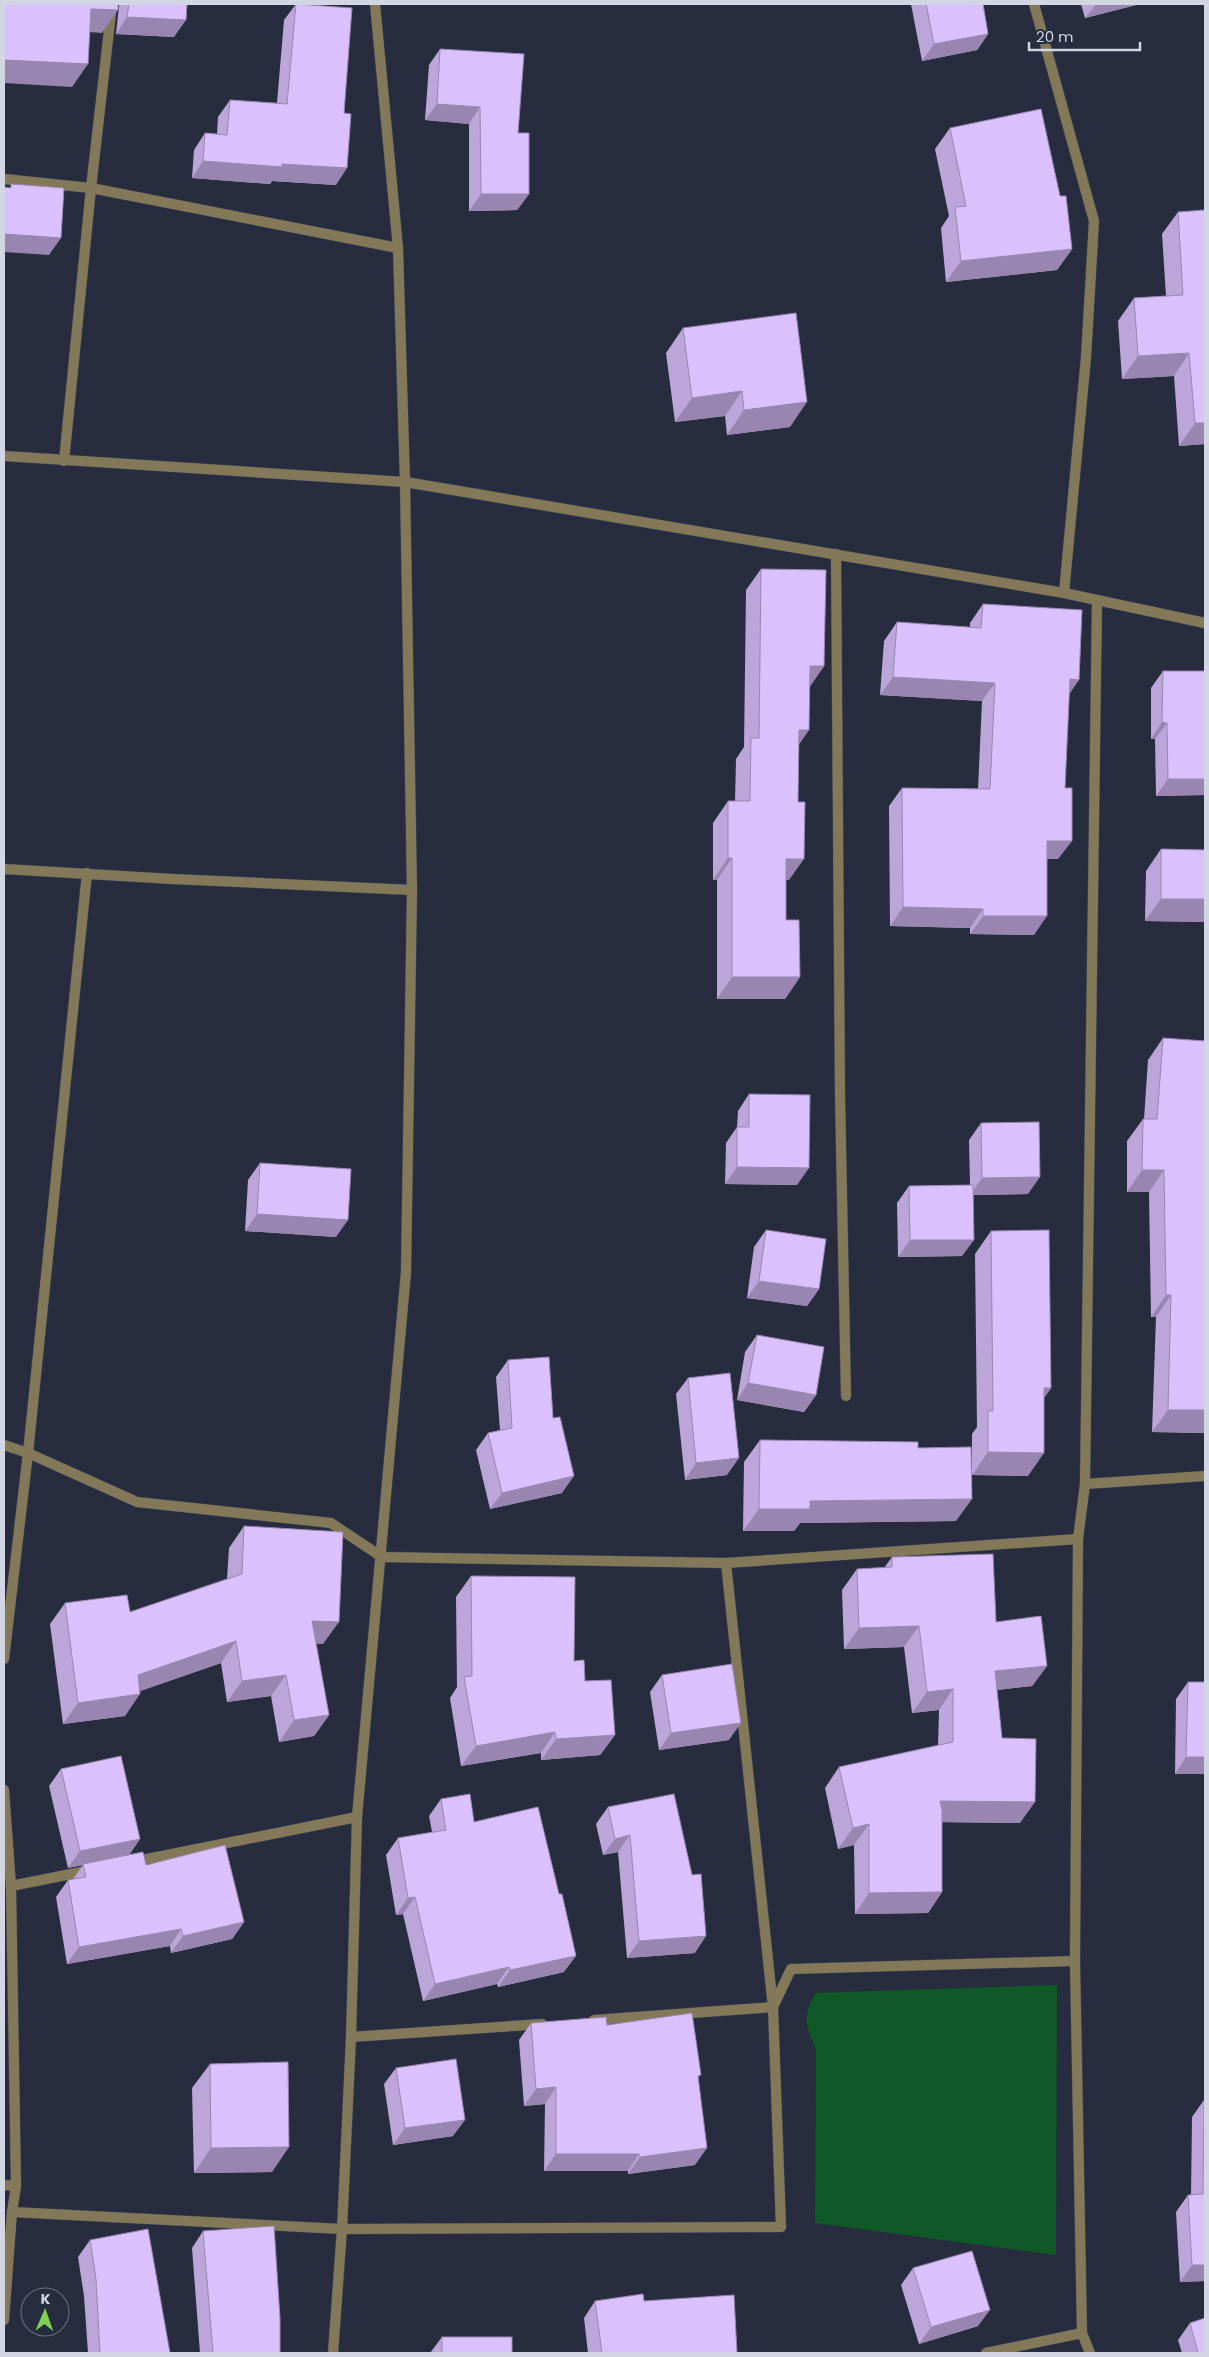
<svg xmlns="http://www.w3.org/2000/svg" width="1209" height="2357" font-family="Poppins,sans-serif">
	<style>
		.green { fill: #0e5926 }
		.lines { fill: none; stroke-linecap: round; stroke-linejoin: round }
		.street-casing { stroke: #424858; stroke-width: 11 }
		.street { stroke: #837958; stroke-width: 10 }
		.wall { fill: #bba5d9 }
		.shaded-wall { fill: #9986b0 }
		.building { fill: #dac0fc; stroke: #9986b0 }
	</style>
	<rect width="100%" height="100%" fill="#272d3e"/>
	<!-- green -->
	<path class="green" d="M1057,1985l-1,270 -241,-32 1,-173c-10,-25 -15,-33 0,-57z"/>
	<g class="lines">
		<defs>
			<g id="street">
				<polyline points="1034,4 1094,221 1086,357 1064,593"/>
				<polyline points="4,179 91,188 398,248"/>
				<polyline points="4,456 405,482 1064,593 1205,623"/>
				<polyline points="64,461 91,188 112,4"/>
				<polyline points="836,554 840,1095 846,1396"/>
				<polyline points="4,869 172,879 412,890"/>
				<polyline points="4,1445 28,1453 137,1502 331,1523 382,1557 726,1563 1078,1539"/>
				<polyline points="1085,1484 1205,1476"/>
				<polyline points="4,1659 28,1453 87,873"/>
				<polyline points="4,1790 11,1886 16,2186 12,2212 4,2320"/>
				<polyline points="132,1862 357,1817"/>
				<polyline points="11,1886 91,1870"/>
				<polyline points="594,2020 773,2007 791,1969 1075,1961"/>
				<polyline points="351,2037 542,2024"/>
				<polyline points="4,2185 16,2186"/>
				<polyline points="12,2212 342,2229 781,2227 773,2007 726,1563"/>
				<polyline points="333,2353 342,2229 351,2037 357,1817 406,1272 412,890 405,482 398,248 375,4"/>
				<polyline points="986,2353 1082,2333"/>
				<polyline points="1090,2353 1082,2333 1075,1961 1078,1539 1085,1484 1097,600"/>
			</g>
		</defs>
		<!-- street casing -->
		<use href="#street" class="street-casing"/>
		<!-- street -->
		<use href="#street" class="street"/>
	</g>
	<!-- wall -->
	<g class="wall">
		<polygon points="120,4 187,4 174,37 116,34 119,6"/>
		<polygon points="296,4 336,185 272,181 270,184 192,178 194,150 205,133 217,134 218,117 230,100 277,103 284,20"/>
		<polygon points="911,4 983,4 988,34 977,50 922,61"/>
		<polygon points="1081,4 1140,4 1085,18"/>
		<polygon points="440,49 518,133 529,194 517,210 469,211 469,124 425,120 429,65"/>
		<polygon points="950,128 1060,196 1072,249 1057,270 946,282 941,228 949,216 935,149"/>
		<polygon points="1178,212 1205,444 1179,446 1174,376 1122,379 1118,321 1134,298 1166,296 1162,234"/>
		<polygon points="683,328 790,427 727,435 725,416 675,422 666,353"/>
		<polygon points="761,569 824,666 810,686 799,744 789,880 786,880 786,920 800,977 785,999 717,999 717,880 713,880 713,823 728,801 735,801 736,759 744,747 746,590"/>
		<polygon points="983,604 1069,694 1058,859 1047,859 1034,935 970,934 970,928 890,926 889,806 902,788 978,789 982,701 880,695 884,641 897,622 970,627 970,623"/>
		<polygon points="1163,671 1205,795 1156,796 1155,739 1151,739 1151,688"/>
		<polygon points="1161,849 1205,850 1205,922 1145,921 1146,871"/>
		<polygon points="1163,1038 1205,1433 1152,1432 1156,1317 1151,1317 1149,1192 1127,1192 1127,1141 1143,1119 1144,1119 1148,1060"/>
		<polygon points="749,1094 797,1185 725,1184 726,1143 737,1127 738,1111"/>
		<polygon points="981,1123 1028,1194 973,1195 962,1256 898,1257 897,1203 909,1186 970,1185 969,1140"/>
		<polygon points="260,1163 336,1237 245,1231 248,1180"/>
		<polygon points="766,1230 819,1289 807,1306 747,1298 754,1247"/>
		<polygon points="991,1231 1051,1388 1044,1398 1028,1476 972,1475 972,1434 977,1427 975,1254"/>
		<polygon points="757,1335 816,1395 804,1412 737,1400 745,1352"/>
		<polygon points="508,1360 553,1418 562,1493 490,1509 476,1450 488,1433 500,1430 496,1377"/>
		<polygon points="688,1378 727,1475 685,1480 676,1394"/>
		<polygon points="760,1440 918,1448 956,1521 800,1523 794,1531 743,1531 744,1462"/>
		<polygon points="244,1526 323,1644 316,1643 329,1715 314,1736 279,1742 271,1696 227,1702 221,1663 140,1691 125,1716 63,1724 50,1624 65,1603 130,1612 227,1579 229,1548"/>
		<polygon points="892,1557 996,1622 1047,1666 1032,1686 997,1690 1002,1738 1020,1823 942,1822 942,1892 928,1913 855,1914 854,1845 838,1849 825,1788 839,1767 938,1746 939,1710 912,1713 904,1647 844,1649 842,1590 857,1569 884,1568"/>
		<polygon points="471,1576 574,1661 615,1735 600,1755 541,1760 541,1753 461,1766 450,1698 457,1687 456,1597"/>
		<polygon points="662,1675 729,1740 659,1750 650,1692"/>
		<polygon points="1188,1682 1205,1774 1175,1774 1176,1699"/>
		<polygon points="61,1769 140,1839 129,1855 244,1922 232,1939 171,1953 170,1946 67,1964 56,1897 68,1880 73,1879 83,1865 68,1868 49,1786"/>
		<polygon points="441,1799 474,1822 564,1972 498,1987 497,1984 423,2001 403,1914 396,1915 386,1855 398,1838 432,1832 429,1816"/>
		<polygon points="608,1807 692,1875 695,1953 627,1958 618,1852 603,1855 596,1824"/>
		<polygon points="531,2023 607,2025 698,2079 695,2165 628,2174 628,2171 544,2171 545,2104 524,2106 519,2040"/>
		<polygon points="210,2064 272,2172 194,2173 192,2088"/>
		<polygon points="396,2068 453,2136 393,2145 384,2084"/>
		<polygon points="1204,2100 1205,2100 1205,2281 1180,2282 1176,2212 1188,2195 1191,2195 1192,2117"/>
		<polygon points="203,2231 280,2353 200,2353 192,2248"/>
		<polygon points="90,2240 170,2353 88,2353 84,2296 78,2257"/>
		<polygon points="913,2268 978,2326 919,2344 901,2285"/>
		<polygon points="595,2301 644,2301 737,2353 588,2353 584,2318"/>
		<polygon points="1190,2323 1205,2353 1182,2353 1178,2340"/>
		<polygon points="442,2337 512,2353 430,2353"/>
	</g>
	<!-- shaded-wall -->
	<g class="shaded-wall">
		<polygon points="1096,4 1140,4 1085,18"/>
		<polygon points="91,9 118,10 102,33 75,31"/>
		<polygon points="127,17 186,20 174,37 116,34"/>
		<polygon points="988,34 977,50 922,61 934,44"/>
		<polygon points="4,60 88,64 72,87 4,83"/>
		<polygon points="437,104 480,107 469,124 425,120"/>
		<polygon points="203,161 282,164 347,168 336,185 272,181 270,184 192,178"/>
		<polygon points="481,194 529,194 517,210 469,211"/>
		<polygon points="4,234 61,238 49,255 4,252"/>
		<polygon points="1072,249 1057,270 946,282 961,261"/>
		<polygon points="1189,353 1174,376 1122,379 1138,356"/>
		<polygon points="742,391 725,416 675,422 692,398"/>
		<polygon points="807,402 790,427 727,435 744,410"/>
		<polygon points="1195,423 1205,423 1205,444 1179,446"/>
		<polygon points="810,666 824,666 809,688"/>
		<polygon points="893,677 995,683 982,701 880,695"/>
		<polygon points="1070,679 1079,680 1066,699"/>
		<polygon points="1162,722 1167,723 1155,739 1151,739"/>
		<polygon points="799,730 809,730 794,752"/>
		<polygon points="1168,779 1205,779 1205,795 1156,796"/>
		<polygon points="1047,841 1072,841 1058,859 1034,859"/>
		<polygon points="728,858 732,858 717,880 713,880"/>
		<polygon points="786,859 804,859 789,880 771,880"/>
		<polygon points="1161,899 1205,899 1205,922 1145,921"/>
		<polygon points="903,907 983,909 970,928 890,926"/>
		<polygon points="983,916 1047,916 1034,935 970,934"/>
		<polygon points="732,977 800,977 785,999 717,999"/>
		<polygon points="737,1167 809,1168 797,1185 725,1184"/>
		<polygon points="1142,1170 1164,1170 1149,1192 1127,1192"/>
		<polygon points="1040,1177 1028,1194 970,1195 982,1178"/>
		<polygon points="257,1214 348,1220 336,1237 245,1231"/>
		<polygon points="910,1240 974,1240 962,1256 898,1257"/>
		<polygon points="759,1281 819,1289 807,1306 747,1298"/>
		<polygon points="1166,1295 1171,1295 1156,1317 1151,1317"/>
		<polygon points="748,1383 816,1395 804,1412 737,1400"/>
		<polygon points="1044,1388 1051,1388 1034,1411"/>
		<polygon points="1168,1410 1205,1410 1205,1433 1152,1432"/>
		<polygon points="988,1452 1044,1453 1028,1476 972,1475"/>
		<polygon points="739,1458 727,1475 685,1480 696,1463"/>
		<polygon points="574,1476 562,1493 490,1509 502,1493"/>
		<polygon points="972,1499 956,1521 800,1523 794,1531 743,1531 759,1509 810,1501"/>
		<polygon points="312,1621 339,1622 323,1644 297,1642"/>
		<polygon points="919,1626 904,1647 844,1649 859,1628"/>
		<polygon points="236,1641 221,1663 123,1697 138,1675"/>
		<polygon points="1047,1666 1032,1686 980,1692 995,1671"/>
		<polygon points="286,1675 271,1696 227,1702 242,1681"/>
		<polygon points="953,1689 939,1710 912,1713 927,1692"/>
		<polygon points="140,1694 125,1716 63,1724 78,1703"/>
		<polygon points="329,1715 314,1736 279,1742 294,1720"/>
		<polygon points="741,1723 729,1740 659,1750 671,1733"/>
		<polygon points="555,1732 541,1753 461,1766 476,1746"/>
		<polygon points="615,1735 600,1755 541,1760 556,1739"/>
		<polygon points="1186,1757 1205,1757 1205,1774 1175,1774"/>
		<polygon points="940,1801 1035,1802 1020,1823 925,1822"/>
		<polygon points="869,1824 854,1845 838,1849 853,1828"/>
		<polygon points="630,1835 618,1852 603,1855 615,1839"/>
		<polygon points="140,1839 128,1856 68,1868 80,1851"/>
		<polygon points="942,1892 928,1913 855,1914 869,1893"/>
		<polygon points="415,1897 403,1914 396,1915 408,1898"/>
		<polygon points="244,1922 232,1939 171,1953 183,1936"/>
		<polygon points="181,1929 170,1946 67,1964 79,1947"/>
		<polygon points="706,1936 695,1953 627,1958 639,1941"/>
		<polygon points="576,1956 564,1972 498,1987 510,1970"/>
		<polygon points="509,1967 497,1984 423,2001 435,1984"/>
		<polygon points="556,2087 545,2104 524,2106 536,2089"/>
		<polygon points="465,2120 453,2136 393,2145 405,2128"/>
		<polygon points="289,2147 272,2172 194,2173 211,2148"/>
		<polygon points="707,2148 695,2165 628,2174 640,2157"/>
		<polygon points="556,2154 639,2154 628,2171 544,2171"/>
		<polygon points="1192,2265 1205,2265 1205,2281 1180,2282"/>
		<polygon points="990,2310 978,2326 919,2344 931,2327"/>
	</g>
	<!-- building -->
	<g class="building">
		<polygon points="4,4 118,4 118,10 91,9 88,64 4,60"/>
		<polygon points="129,4 187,4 186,20 127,17"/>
		<polygon points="296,4 352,8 344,113 351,114 347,168 282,164 282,167 203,161 205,133 227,135 230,100 287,104"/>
		<polygon points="926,4 983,4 988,34 934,44"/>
		<polygon points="440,49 524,54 518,133 529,133 529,194 481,194 480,107 437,104"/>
		<polygon points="1041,109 1060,196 1066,196 1072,249 961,261 955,207 966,206 950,128"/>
		<polygon points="11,184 64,188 61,238 4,234 4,187 11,188"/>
		<polygon points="1205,210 1205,423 1195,423 1189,353 1138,356 1134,298 1183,295 1178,212"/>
		<polygon points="796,313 807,402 744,410 742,391 692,398 683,328"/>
		<polygon points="761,569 826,570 824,666 810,666 809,730 799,730 798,802 805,802 804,859 786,859 786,920 799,920 800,977 732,977 732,858 728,858 728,801 750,801 751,738 759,738"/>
		<polygon points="983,604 1082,610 1079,680 1070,679 1065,788 1072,788 1072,841 1047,841 1047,916 983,916 983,909 903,907 902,788 990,789 995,683 893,677 897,622 981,628"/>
		<polygon points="1163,671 1205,671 1205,779 1168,779 1167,723 1162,722"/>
		<polygon points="1161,849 1205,850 1205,899 1161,899"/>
		<polygon points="1163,1038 1205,1041 1205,1410 1168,1410 1171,1295 1166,1295 1164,1170 1142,1170 1143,1119 1157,1119"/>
		<polygon points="749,1094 810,1095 809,1168 737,1167 737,1127 749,1127"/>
		<polygon points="1039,1122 1040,1177 982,1178 981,1123"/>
		<polygon points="260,1163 351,1169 348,1220 257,1214"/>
		<polygon points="973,1185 974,1240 910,1240 909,1186"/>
		<polygon points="766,1230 826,1239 819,1289 759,1281"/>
		<polygon points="1049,1230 1051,1388 1044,1388 1044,1453 988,1452 988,1411 993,1411 991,1231"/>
		<polygon points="757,1335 824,1347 816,1395 748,1383"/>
		<polygon points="549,1357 553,1418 560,1417 574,1476 502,1493 488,1433 512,1428 508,1360"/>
		<polygon points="730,1373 739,1458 696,1463 688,1378"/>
		<polygon points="760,1440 918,1442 918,1448 971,1447 972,1499 810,1501 810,1509 759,1509"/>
		<polygon points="244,1526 343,1532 339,1622 312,1621 329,1715 294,1720 286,1675 242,1681 236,1641 138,1675 140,1694 78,1703 65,1603 127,1595 130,1612 242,1574"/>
		<polygon points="993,1554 996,1622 1041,1616 1047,1666 995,1671 1002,1738 1036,1739 1035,1802 940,1801 942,1810 942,1892 869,1893 869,1824 853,1828 839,1767 953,1742 953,1689 927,1692 919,1626 859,1628 857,1569 892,1567 892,1557"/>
		<polygon points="471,1576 575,1577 574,1661 584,1660 585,1681 611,1680 615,1735 556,1739 555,1732 476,1746 464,1677 472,1676"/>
		<polygon points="732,1664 741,1723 671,1733 662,1675"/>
		<polygon points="1188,1682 1205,1682 1205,1757 1186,1757"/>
		<polygon points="121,1756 140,1839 80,1851 61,1769"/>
		<polygon points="470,1794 474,1822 538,1807 559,1894 562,1894 576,1956 510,1970 509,1967 435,1984 415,1897 408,1898 398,1838 446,1830 441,1799"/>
		<polygon points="674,1794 692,1875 701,1874 706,1936 639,1941 630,1835 615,1839 608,1807"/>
		<polygon points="225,1845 244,1922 183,1936 181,1929 79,1947 68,1880 86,1877 83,1864 143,1852 146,1865"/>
		<polygon points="692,2013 701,2075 698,2076 707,2148 640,2157 639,2154 556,2154 556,2087 536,2089 531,2023 606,2017 607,2025"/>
		<polygon points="456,2059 465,2120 405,2128 396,2068"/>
		<polygon points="288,2062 289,2147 211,2148 210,2064"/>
		<polygon points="1204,2100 1205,2100 1205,2265 1192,2265 1188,2195 1203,2194"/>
		<polygon points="274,2226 280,2318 280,2353 213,2353 203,2231"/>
		<polygon points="148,2229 170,2353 100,2353 96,2279 90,2240"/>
		<polygon points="972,2251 990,2310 931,2327 913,2268"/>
		<polygon points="643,2294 644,2301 734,2295 737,2353 602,2353 595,2301"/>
		<polygon points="1205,2318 1205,2353 1198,2353 1190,2323"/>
		<rect x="442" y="2337" width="70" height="16"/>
	</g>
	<!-- border -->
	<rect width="1209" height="2357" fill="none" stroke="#d2d6e2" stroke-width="10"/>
	<!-- north arrow -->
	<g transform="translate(45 2312) rotate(2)"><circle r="24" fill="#272d3e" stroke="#6b7180"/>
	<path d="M0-4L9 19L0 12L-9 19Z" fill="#80d051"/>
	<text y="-8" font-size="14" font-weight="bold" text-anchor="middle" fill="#d2d6e2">K</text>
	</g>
	<!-- scale -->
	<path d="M1029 42v8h111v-8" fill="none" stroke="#d2d6e2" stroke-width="2.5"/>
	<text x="1036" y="42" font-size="15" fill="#d2d6e2" stroke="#272d3e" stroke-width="4" paint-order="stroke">20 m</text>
</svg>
